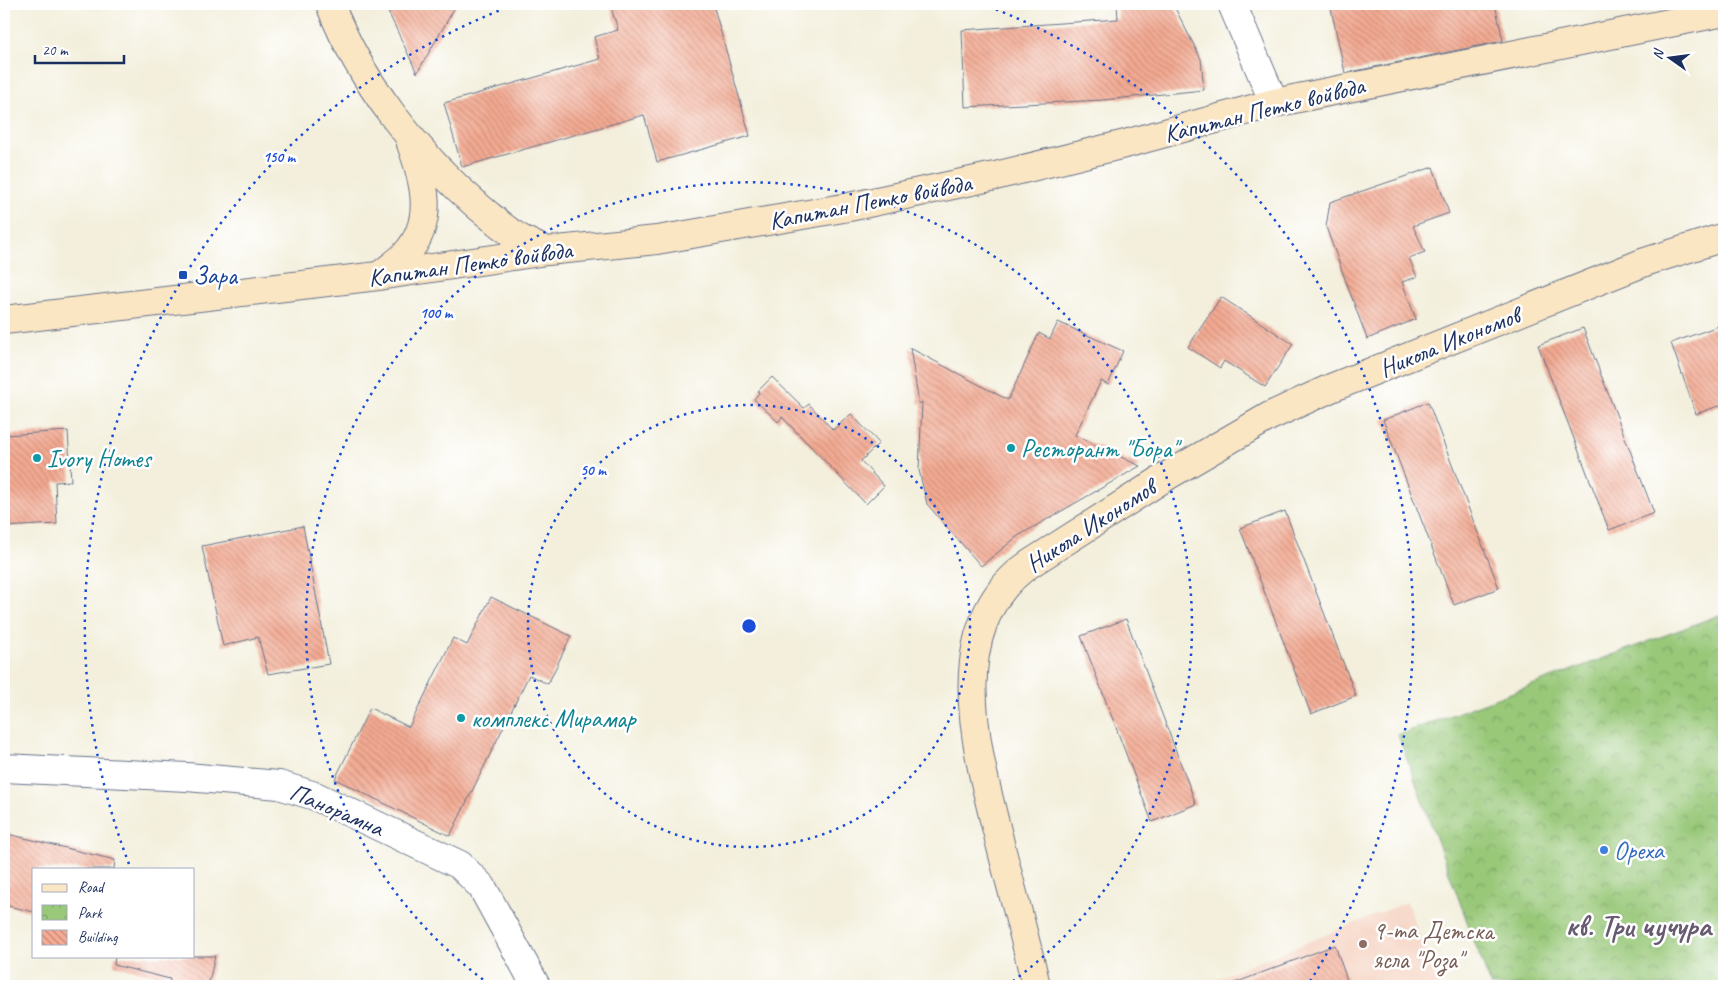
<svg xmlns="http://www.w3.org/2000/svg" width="1728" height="990" font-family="Caveat,sans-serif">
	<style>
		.built { fill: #f5d3c1 }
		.park { fill: url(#park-crowns); stroke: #5a7c6b }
		.building { fill: url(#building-back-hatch) }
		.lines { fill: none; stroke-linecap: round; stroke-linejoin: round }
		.street-casing { stroke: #67728a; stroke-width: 30 }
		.secondary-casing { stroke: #67728a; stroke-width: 30 }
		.street { stroke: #fff; stroke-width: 28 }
		.secondary { stroke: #fbe6c4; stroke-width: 28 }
		.ring { fill: none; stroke: #1d4ed8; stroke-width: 2.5; stroke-dasharray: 2.5 5 }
		.transit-dot { fill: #1a4fb4; stroke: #fff; stroke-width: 2 }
		.culture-dot { fill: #0f9aa8; stroke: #fff; stroke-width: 2 }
		.shop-dot { fill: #3f7fe0; stroke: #fff; stroke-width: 2 }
		.education-dot { fill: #8d6e63; stroke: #fff; stroke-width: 2 }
		.labels { text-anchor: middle; stroke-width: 5; stroke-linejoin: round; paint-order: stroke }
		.street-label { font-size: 25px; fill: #1b2f5e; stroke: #fff }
		.transit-label { font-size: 25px; fill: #164399; stroke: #fff; text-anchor: start }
		.culture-label { font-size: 25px; fill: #0d838f; stroke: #fff; text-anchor: start }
		.shop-label { font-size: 25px; fill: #366cbe; stroke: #fff; text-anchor: start }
		.education-label { font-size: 25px; fill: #785e54; stroke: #fff; text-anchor: start }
		.district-label { font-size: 30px; font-weight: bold; fill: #675a70; stroke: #fff }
		.centre { fill: #1d4ed8; stroke: #fff; stroke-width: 2.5 }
		.ring-label { font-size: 15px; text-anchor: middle; font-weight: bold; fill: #1d4ed8; stroke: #fff; stroke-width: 5; stroke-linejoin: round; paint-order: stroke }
	</style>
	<defs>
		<pattern id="park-crowns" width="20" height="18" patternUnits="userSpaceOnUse" patternTransform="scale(1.25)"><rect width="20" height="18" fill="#98c878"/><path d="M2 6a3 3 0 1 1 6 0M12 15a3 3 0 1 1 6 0" fill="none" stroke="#7ba366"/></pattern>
		<pattern id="building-back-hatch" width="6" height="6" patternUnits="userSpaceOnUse" patternTransform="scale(1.25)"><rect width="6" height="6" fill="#f4aa92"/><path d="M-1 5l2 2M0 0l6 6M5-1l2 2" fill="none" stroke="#c58b7a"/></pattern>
	</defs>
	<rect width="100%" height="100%" fill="#fff"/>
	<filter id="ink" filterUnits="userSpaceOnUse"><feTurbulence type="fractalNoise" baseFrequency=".02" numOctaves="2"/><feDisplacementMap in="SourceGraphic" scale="10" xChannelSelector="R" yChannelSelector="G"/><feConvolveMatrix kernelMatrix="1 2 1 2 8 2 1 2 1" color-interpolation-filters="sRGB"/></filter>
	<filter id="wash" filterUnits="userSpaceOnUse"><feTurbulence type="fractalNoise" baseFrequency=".0096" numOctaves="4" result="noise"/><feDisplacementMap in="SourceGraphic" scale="20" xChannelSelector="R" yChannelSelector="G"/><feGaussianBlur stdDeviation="1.12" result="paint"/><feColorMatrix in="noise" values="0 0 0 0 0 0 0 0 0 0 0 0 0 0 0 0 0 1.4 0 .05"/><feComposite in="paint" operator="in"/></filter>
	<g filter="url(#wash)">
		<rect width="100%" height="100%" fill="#f3efdc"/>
		<!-- built -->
		<polygon class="built" points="1407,902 1438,986 1199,986"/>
		<!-- park -->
		<polygon class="park" points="1722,614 1724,620 1724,986 1491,986 1398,735"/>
		<g id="blocks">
			<!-- building -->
			<g class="building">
				<polygon points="384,4 457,4 417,73 393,22"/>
				<polygon points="610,4 713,4 750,136 657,162 644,115 462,167 444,103 600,59 594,37 618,30"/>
				<polygon points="1117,4 1173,4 1201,59 1204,90 1103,100 965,107 962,30 1118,19"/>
				<polygon points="1330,4 1495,4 1503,41 1345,73"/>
				<polygon points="1433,167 1449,213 1413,226 1425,252 1409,258 1417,277 1402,282 1416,319 1367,339 1326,227 1330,202"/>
				<polygon points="1221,297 1293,344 1265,387 1224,361 1220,368 1188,347"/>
				<polygon points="1058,322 1123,351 1108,385 1101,381 1075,435 1140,466 1018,536 981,566 927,504 919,470 922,402 919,404 910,348 1008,400 1039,333 1050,339"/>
				<polygon points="1724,324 1724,404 1696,414 1671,343"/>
				<polygon points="1583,328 1654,513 1609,530 1538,345"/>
				<polygon points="772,377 804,408 809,404 833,430 851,414 879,443 861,461 884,486 866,504 782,417 778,422 754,399 759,393 758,391"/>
				<polygon points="1428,402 1499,588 1454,605 1383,420"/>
				<polygon points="68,431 71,481 55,482 57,524 4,527 4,435"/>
				<polygon points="1285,511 1356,696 1311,714 1240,528"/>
				<polygon points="303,526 329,664 268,674 258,637 223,646 202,546"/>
				<polygon points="491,597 571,636 548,684 529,675 450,836 335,779 370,708 409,727 453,638 467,645"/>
				<polygon points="1126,619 1196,804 1152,822 1081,636"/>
				<polygon points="4,833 115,860 114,869 34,869 34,912 4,905"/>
				<polygon points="1335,945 1349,986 1232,986 1232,984"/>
				<polygon points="115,956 215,956 208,986 169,986 170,979 114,965"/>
			</g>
		</g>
	</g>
	<g filter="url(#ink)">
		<use href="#blocks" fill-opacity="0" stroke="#67728a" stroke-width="1"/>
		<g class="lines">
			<defs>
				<g id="street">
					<polyline points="1232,4 1274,103"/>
					<polyline points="4,768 187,777 279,785 315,796 460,865 482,887 536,986"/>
				</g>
				<g id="secondary">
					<path d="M330,4c30,78 87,150 150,204 14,11 27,24 43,32 8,4 16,8 24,11"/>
					<path d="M379,276c9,-7 19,-14 27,-22 30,-33 18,-74 5,-110"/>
					<polyline points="4,320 378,276 547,251 657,240 849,207 995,176 1125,144 1274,103 1724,12"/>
					<path d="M1036,986c-11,-51 -26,-101 -38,-151 -22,-86 -57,-212 33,-272l136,-87 103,-60 61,-28 314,-126 79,-25"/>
				</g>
			</defs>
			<!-- street casing -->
			<use href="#street" class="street-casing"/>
			<!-- secondary casing -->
			<use href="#secondary" class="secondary-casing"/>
			<!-- street -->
			<use href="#street" class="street"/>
			<!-- secondary -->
			<use href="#secondary" class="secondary"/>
		</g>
	</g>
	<!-- distance rings -->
	<g class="ring">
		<circle cx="749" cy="626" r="221"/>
		<path d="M489 984A443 443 0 1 1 1009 984"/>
		<path d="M129 864A664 664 0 0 1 516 4M982 4A664 664 0 0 1 1309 983"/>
	</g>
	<!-- markers -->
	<rect class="transit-dot" x="178" y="270" width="10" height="10" rx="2.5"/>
	<g class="culture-dot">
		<circle cx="1011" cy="448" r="5"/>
		<circle cx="37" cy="458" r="5"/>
		<circle cx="461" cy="718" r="5"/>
	</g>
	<circle class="shop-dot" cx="1604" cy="850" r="5"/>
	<circle class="education-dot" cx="1363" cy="944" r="5"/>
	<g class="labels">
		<!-- street labels -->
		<g class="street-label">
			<text transform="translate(1264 109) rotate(-14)" y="9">Капитан Петко войвода</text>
			<text transform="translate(870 201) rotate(-11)" y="9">Капитан Петко войвода</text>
			<text transform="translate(470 263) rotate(-8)" y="9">Капитан Петко войвода</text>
			<text transform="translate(1449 341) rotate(-22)" y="9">Никола Икономов</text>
			<text transform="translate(1090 525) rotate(-33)" y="9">Никола Икономов</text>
			<text transform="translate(337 809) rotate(23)" y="9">Панорамна</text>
		</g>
		<!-- transit labels -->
		<g class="transit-label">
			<text x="193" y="284">Зара</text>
		</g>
		<!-- culture labels -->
		<g class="culture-label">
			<text x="1021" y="457">Ресторант "Бора"</text>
			<text x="47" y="467">Ivory Homes</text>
			<text x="471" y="727">комплекс Мирамар</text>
		</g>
		<!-- shop labels -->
		<g class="shop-label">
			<text x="1614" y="859">Opeха</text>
		</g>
		<!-- education labels -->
		<g class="education-label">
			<text x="1373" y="939">9-та Детска<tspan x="1373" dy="29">ясла "Роза"</tspan></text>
		</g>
		<!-- district labels -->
		<g class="district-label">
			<text x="1638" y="936">кв. Три чучура</text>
		</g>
	</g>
	<circle cx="749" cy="626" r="8" class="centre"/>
	<g class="ring-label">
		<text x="279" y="162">150 m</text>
		<text x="436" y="318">100 m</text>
		<text x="593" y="475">50 m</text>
	</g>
	<!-- margin -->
	<rect width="1728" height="990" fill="none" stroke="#fff" stroke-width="20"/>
	<!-- legend -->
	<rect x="32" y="868" width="162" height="90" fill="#ffffff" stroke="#a4acbf"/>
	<rect x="42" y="884" width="25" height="8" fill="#fbe6c4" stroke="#a4acbf"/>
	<text x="78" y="892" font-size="15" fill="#1b2f5e">Road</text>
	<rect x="42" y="905" width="25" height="15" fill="url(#park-crowns)" stroke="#a4acbf"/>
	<text x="78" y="918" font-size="15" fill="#1b2f5e">Park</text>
	<rect x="42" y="930" width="25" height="15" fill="url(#building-back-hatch)" stroke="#a4acbf"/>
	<text x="78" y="942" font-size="15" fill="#1b2f5e">Building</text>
	<!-- north arrow -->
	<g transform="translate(1670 58) rotate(284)" stroke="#ffffff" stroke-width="4" paint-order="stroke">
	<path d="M0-4L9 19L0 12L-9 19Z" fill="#1b2f5e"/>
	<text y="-8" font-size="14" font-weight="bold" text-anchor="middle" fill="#1b2f5e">N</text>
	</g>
	<!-- scale -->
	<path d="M35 55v8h89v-8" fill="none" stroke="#1b2f5e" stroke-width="2.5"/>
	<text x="42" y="55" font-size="15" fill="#1b2f5e" stroke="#ffffff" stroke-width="4" paint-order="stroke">20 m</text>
</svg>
